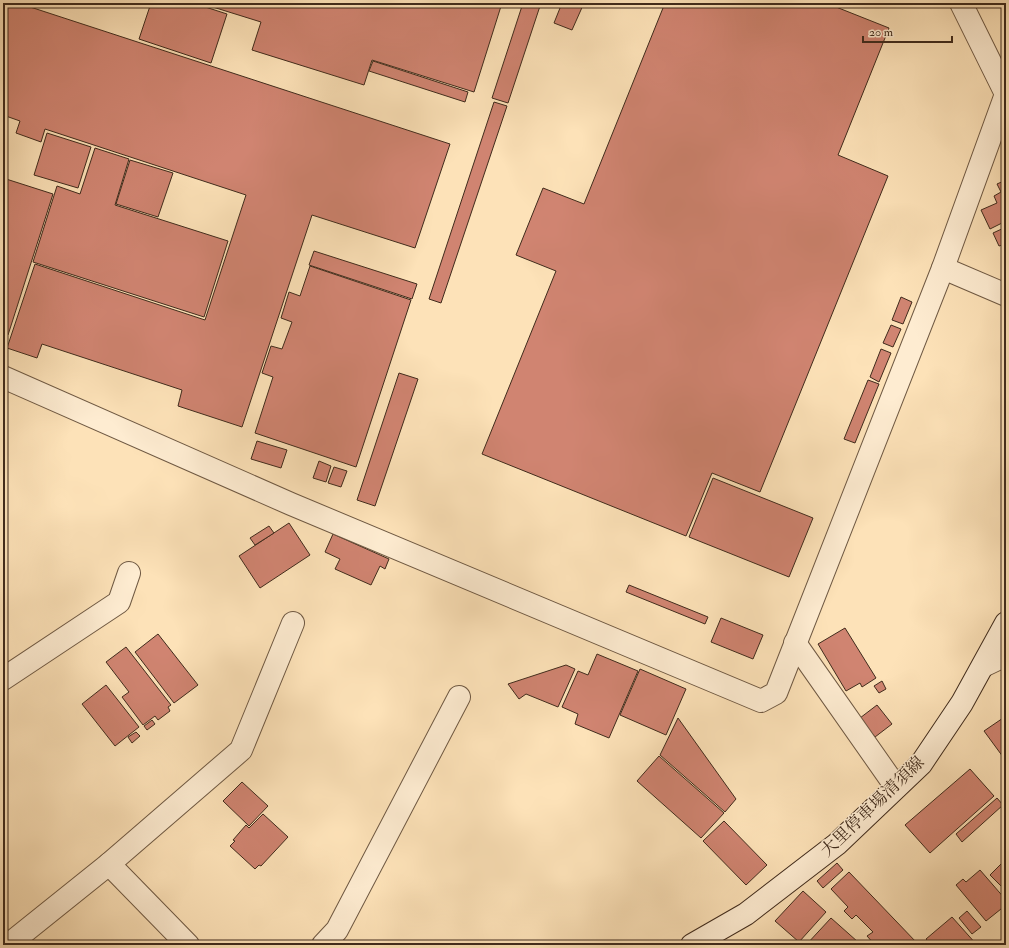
<svg xmlns="http://www.w3.org/2000/svg" width="1009" height="948" font-family="'IM FELL Double Pica','Noto Serif JP',serif">
	<style>
		.building { fill: #d08471; stroke: #402b1c }
		.lines { fill: none; stroke-linecap: round; stroke-linejoin: round }
		.street-casing { stroke: #6f5943; stroke-width: 24 }
		.secondary-casing { stroke: #402b1c; stroke-width: 24 }
		.street { stroke: #feecd1; stroke-width: 22 }
		.secondary { stroke: #feecd1; stroke-width: 22 }
		.labels { text-anchor: middle; stroke-width: 3; stroke-linejoin: round; paint-order: stroke }
		.street-label { font-size: 17px; fill: #402b1c; stroke: #feecd1 }
	</style>
	<rect width="100%" height="100%" fill="#fde2b8"/>
	<filter id="stains"><feTurbulence type="fractalNoise" baseFrequency=".005" numOctaves="4"/><feColorMatrix values="0 0 0 0 .2 0 0 0 0 .09 0 0 0 0 .02 0 0 0 .5 -.17"/></filter>
	<radialGradient id="worn" r=".72"><stop offset=".6" stop-color="#630" stop-opacity="0"/><stop offset="1" stop-color="#630" stop-opacity=".3"/></radialGradient>
	<!-- building -->
	<g class="building">
		<polygon points="3,3 18,3 450,144 415,248 312,215 242,427 178,406 182,390 42,344 37,358 7,348 35,264 205,320 246,195 45,129 41,142 16,133 20,121 3,115"/>
		<polygon points="151,3 193,3 227,14 211,63 139,39"/>
		<polygon points="200,3 502,3 474,92 372,60 364,85 252,50 261,22"/>
		<polygon points="523,3 541,3 508,103 492,98"/>
		<polygon points="562,3 584,3 572,30 554,23"/>
		<polygon points="665,3 826,3 889,28 838,155 888,176 760,492 712,473 686,536 482,454 556,271 516,255 543,188 584,204"/>
		<polygon points="373,61 468,92 465,102 369,71"/>
		<polygon points="494,102 507,106 441,303 429,299"/>
		<polygon points="3,121 7,122 3,133"/>
		<polygon points="47,133 91,147 78,188 34,175"/>
		<polygon points="95,148 129,159 115,205 228,241 204,317 33,262 57,186 80,194"/>
		<polygon points="130,160 173,173 158,217 116,204"/>
		<polygon points="3,178 53,194 8,335 3,333"/>
		<polygon points="1006,180 1006,221 990,229 981,210 997,203 994,196 1001,192 997,184"/>
		<polygon points="1006,227 1006,244 999,246 993,233"/>
		<polygon points="314,251 417,284 412,299 309,265"/>
		<polygon points="310,266 411,300 356,467 255,433 273,377 262,373 271,346 282,349 292,322 281,318 289,292 300,296"/>
		<polygon points="901,297 912,302 903,324 892,320"/>
		<polygon points="891,325 901,329 893,347 883,343"/>
		<polygon points="881,349 891,353 879,382 870,377"/>
		<polygon points="399,373 418,379 375,506 357,500"/>
		<polygon points="868,380 879,384 855,443 844,439"/>
		<polygon points="257,441 287,450 281,468 251,459"/>
		<polygon points="319,461 331,466 326,482 313,478"/>
		<polygon points="334,467 347,471 341,487 328,483"/>
		<polygon points="713,478 813,518 789,577 689,537"/>
		<polygon points="289,523 310,555 260,588 239,556"/>
		<polygon points="269,526 274,533 255,545 250,538"/>
		<polygon points="333,534 389,559 385,569 380,566 371,585 335,569 340,559 325,552"/>
		<polygon points="629,585 708,617 705,624 626,592"/>
		<polygon points="721,618 763,635 753,659 711,642"/>
		<polygon points="845,628 876,678 862,687 860,683 846,691 818,644"/>
		<polygon points="158,634 198,685 174,703 135,652"/>
		<polygon points="126,647 171,705 168,707 170,711 158,720 155,716 143,725 122,697 129,692 106,662"/>
		<polygon points="597,654 638,671 609,738 575,724 578,714 562,707 578,671 588,675"/>
		<polygon points="566,665 575,669 558,707 526,694 519,699 508,684"/>
		<polygon points="640,669 686,689 666,735 620,715"/>
		<polygon points="882,681 886,689 879,693 874,686"/>
		<polygon points="106,685 139,727 115,746 82,704"/>
		<polygon points="877,705 892,724 875,737 860,718"/>
		<polygon points="1006,716 1006,761 984,731"/>
		<polygon points="678,718 736,799 725,812 660,755"/>
		<polygon points="152,720 155,724 147,730 144,726"/>
		<polygon points="136,732 140,736 132,743 128,737"/>
		<polygon points="659,756 724,813 701,838 637,781"/>
		<polygon points="970,769 994,796 930,853 905,825"/>
		<polygon points="242,782 268,806 249,826 223,801"/>
		<polygon points="997,798 1003,805 962,842 956,834"/>
		<polygon points="263,814 288,837 261,866 259,865 255,869 230,846 235,841 233,840 246,825 249,828"/>
		<polygon points="724,821 767,865 746,885 703,841"/>
		<polygon points="1006,859 1006,891 990,875"/>
		<polygon points="837,863 843,870 823,888 817,881"/>
		<polygon points="980,870 1006,900 1006,905 986,921 956,885 963,879 966,882"/>
		<polygon points="849,872 917,943 916,945 885,945 881,941 878,945 875,945 867,936 873,932 856,915 852,919 844,911 848,907 831,889"/>
		<polygon points="803,891 826,912 799,942 775,921"/>
		<polygon points="967,911 981,927 972,934 959,918"/>
		<polygon points="952,917 977,945 931,945 926,939"/>
		<polygon points="831,918 858,942 855,945 806,945"/>
	</g>
	<g class="lines">
		<defs>
			<g id="street">
				<polyline points="943,268 1006,295"/>
				<polyline points="3,377 291,504 761,701 776,693 943,268 1006,94 961,3"/>
				<polyline points="795,643 896,787"/>
				<polyline points="983,666 1006,655"/>
				<polyline points="3,679 119,602 129,573"/>
				<polyline points="109,864 188,945"/>
				<polyline points="8,945 109,864 241,750 293,623"/>
				<polyline points="323,945 337,930 459,697"/>
			</g>
			<polyline id="secondary" points="692,945 746,914 837,844 921,764 962,703 1006,623"/>
		</defs>
		<!-- street casing -->
		<use href="#street" class="street-casing"/>
		<!-- secondary casing -->
		<use href="#secondary" class="secondary-casing"/>
		<!-- street -->
		<use href="#street" class="street"/>
		<!-- secondary -->
		<use href="#secondary" class="secondary"/>
	</g>
	<g class="labels">
		<!-- street labels -->
		<g class="street-label">
			<text transform="translate(872 806) rotate(-44)" y="6">大里停車場清須線</text>
		</g>
	</g>
	<!-- margin -->
	<rect width="1009" height="948" fill="none" stroke="#fde2b8" stroke-width="16"/>
	<rect x="4" y="4" width="1001" height="940" fill="none" stroke="#402b1c" stroke-width="2"/>
	<rect x="8" y="8" width="993" height="932" fill="none" stroke="#402b1c"/>
	<!-- scale -->
	<path d="M863 36v6h89v-6" fill="none" stroke="#402b1c" stroke-width="2"/>
	<text x="869" y="36" font-size="12" fill="#402b1c" stroke="#feecd1" stroke-width="3" paint-order="stroke">20 m</text>
	<rect width="100%" height="100%" filter="url(#stains)"/>
	<rect width="100%" height="100%" fill="url(#worn)"/>
</svg>
